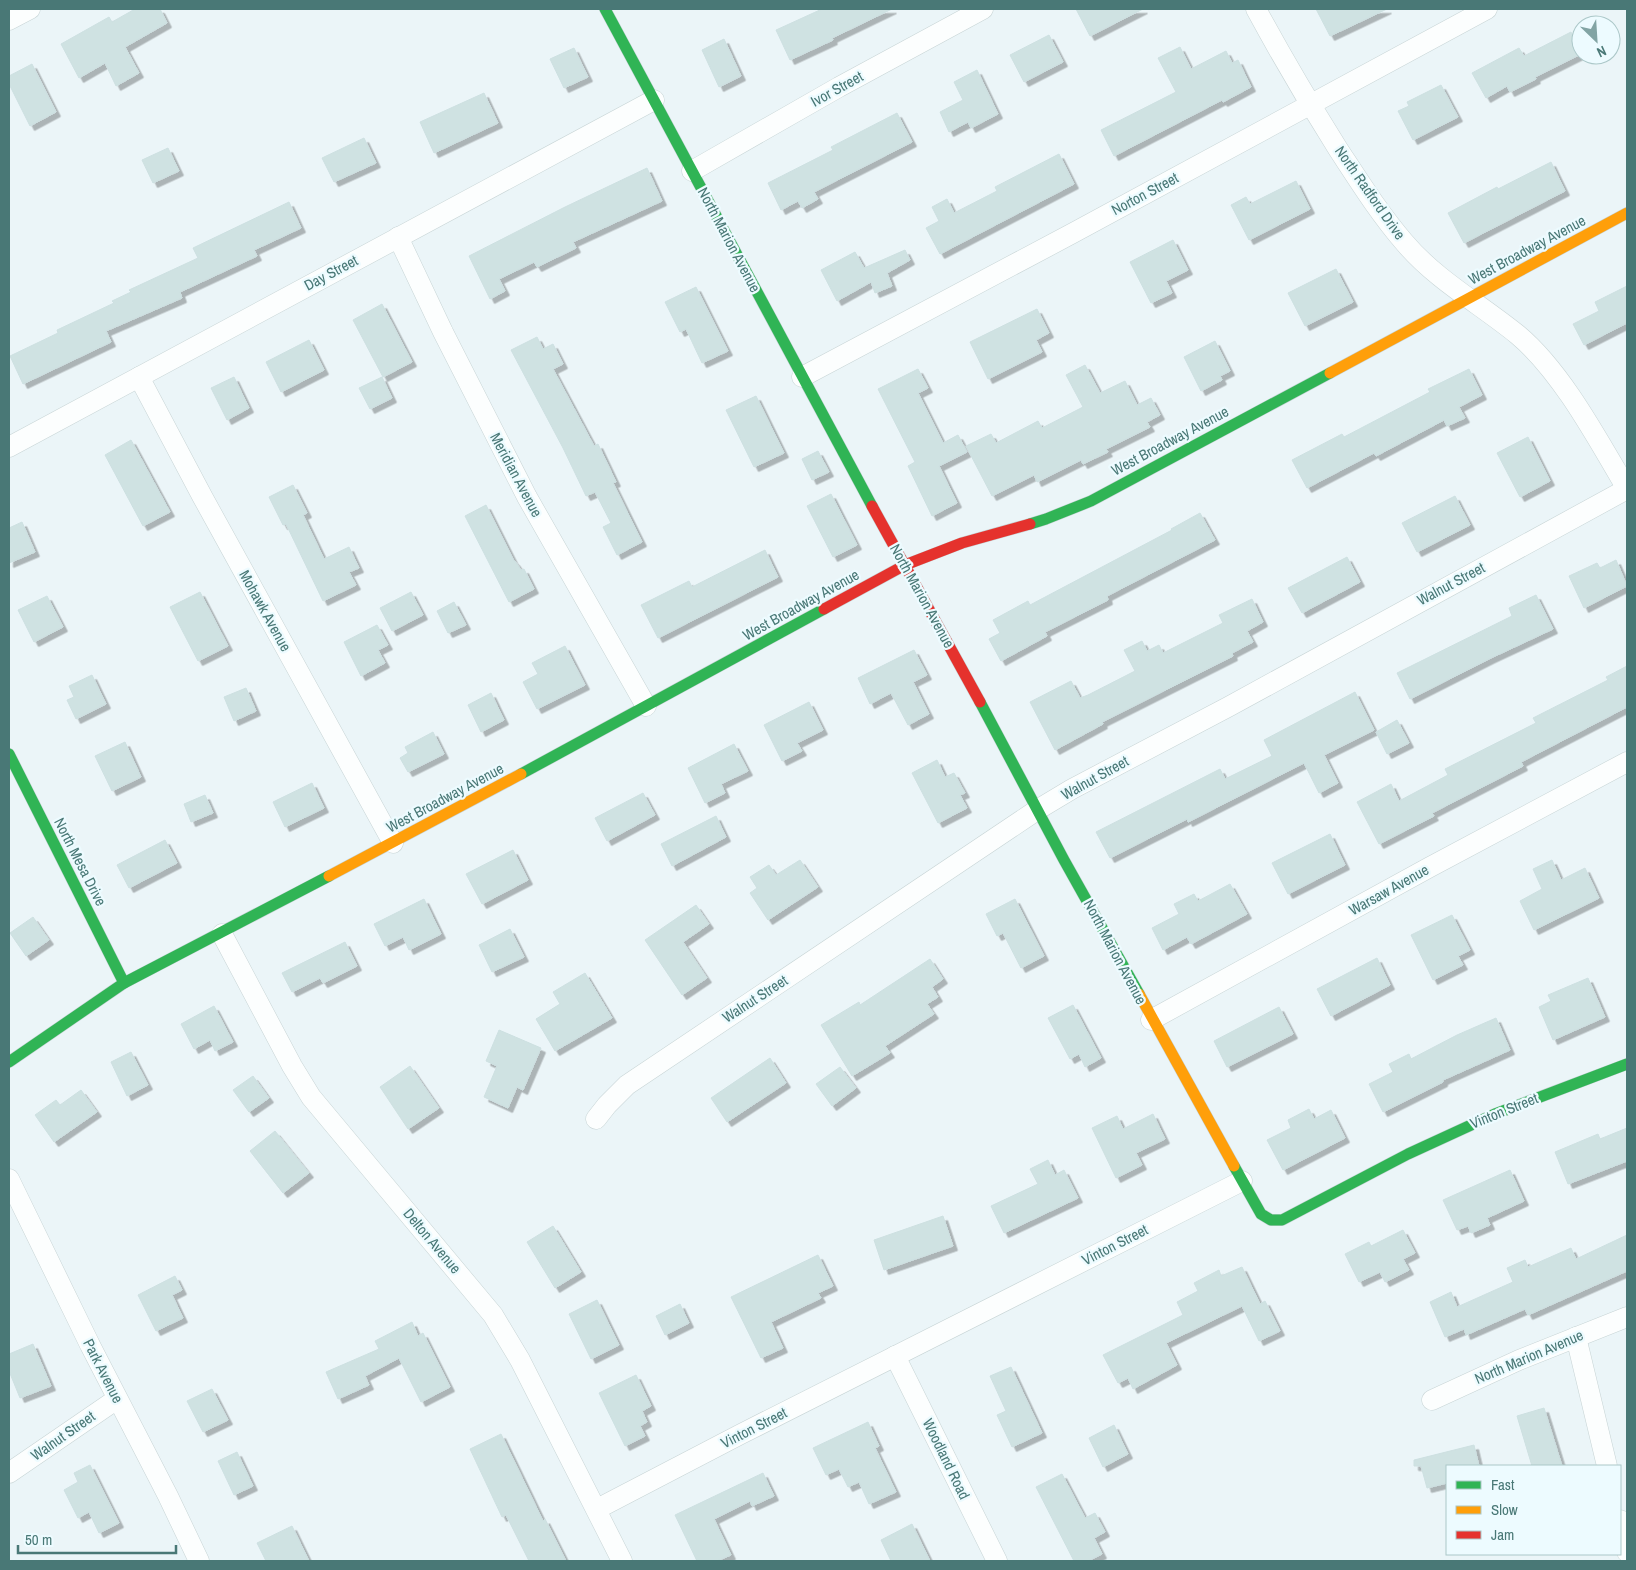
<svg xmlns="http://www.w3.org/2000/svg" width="1636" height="1570" font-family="'Archivo Narrow',sans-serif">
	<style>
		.building { fill: #cfe2e2; stroke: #cde0e1; filter: url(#shadow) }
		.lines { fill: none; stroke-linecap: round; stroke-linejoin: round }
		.street-casing { stroke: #c7d4d5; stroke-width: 21 }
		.fast-casing { stroke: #c5d2d4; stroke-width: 12 }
		.slow-casing { stroke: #c5d2d4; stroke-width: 12 }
		.jam-casing { stroke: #c5d2d4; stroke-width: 12 }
		.street { stroke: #fcfefe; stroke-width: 20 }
		.fast { stroke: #30b455; stroke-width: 11 }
		.slow { stroke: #ff9f0a; stroke-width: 11 }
		.jam { stroke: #e5322d; stroke-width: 11 }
		.labels { text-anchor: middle; stroke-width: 4.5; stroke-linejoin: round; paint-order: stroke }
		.street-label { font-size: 15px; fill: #497876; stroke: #edfbff }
	</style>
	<defs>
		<filter id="shadow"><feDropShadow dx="4.5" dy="4.5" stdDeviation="0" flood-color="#0004"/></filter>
	</defs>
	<rect width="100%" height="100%" fill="#ebf5f8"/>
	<!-- building -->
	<g class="building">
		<polygon points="135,9 160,9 167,23 125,47 139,73 116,86 105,63 79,78 61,44 109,17 112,22"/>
		<polygon points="822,9 892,9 832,38 833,40 790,60 776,30"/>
		<polygon points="1076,9 1143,9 1090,36"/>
		<polygon points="1316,9 1387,9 1330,36"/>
		<polygon points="1571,32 1581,54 1535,77 1536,79 1510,92 1507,86 1486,98 1472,73 1519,48 1524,56"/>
		<polygon points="1049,35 1063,62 1024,82 1010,55"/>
		<polygon points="724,39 741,76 719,87 702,50"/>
		<polygon points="1180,47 1191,69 1226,51 1232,63 1238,60 1251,87 1223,102 1222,100 1114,156 1101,130 1176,92 1158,58"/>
		<polygon points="574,48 588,77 564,88 550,59"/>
		<polygon points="32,64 56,112 30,126 9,84 9,76"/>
		<polygon points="977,70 998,114 971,128 968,122 949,132 940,112 963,100 954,82"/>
		<polygon points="1441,85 1458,117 1413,140 1398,111 1409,106 1407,102"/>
		<polygon points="484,93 498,123 434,153 420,122"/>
		<polygon points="897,113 912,142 814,192 818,199 802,208 798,201 781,210 768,183 833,150 831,147"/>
		<polygon points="364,138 376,163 334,182 322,158"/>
		<polygon points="168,148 179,171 153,183 142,160"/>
		<polygon points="1059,154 1074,184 940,254 926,228 939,221 932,207 947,199 954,213 997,191 995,187"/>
		<polygon points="1551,162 1565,191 1464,243 1448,213 1497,187 1498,189"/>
		<polygon points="647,168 662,201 573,242 576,248 537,267 534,262 499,279 505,291 490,299 469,256 565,207"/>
		<polygon points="1296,181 1310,209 1249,240 1231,205 1246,197 1250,204"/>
		<polygon points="289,202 301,228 254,250 257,256 180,292 182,298 106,331 111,342 23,384 10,356 58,333 57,330 114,303 112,301 131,292 129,290 198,258 193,248"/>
		<polygon points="1173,240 1188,270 1166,281 1172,293 1151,303 1130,262"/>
		<polygon points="905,250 910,260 887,273 892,286 875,293 871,282 837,301 821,270 855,252 864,268"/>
		<polygon points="1336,269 1353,302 1305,326 1288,293"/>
		<polygon points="1627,286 1627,323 1584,345 1573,324 1599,311 1595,302"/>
		<polygon points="696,287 728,351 702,363 686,329 680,332 665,302"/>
		<polygon points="382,304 412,362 383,377 353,320"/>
		<polygon points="1037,309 1049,333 1036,340 1042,352 988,379 970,342"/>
		<polygon points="537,337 543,349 553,344 563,364 553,369 594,446 598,444 616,482 613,483 642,542 617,555 603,527 611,523 595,492 586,496 563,448 511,350"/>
		<polygon points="309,340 324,370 281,392 266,362"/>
		<polygon points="1215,341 1230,371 1220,376 1222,380 1201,391 1184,357"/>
		<polygon points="1085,365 1100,393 1125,381 1137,405 1151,398 1160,415 1147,422 1150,427 1106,449 1108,452 1083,464 1081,460 1037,482 1034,475 992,496 966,446 991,434 996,443 1038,421 1042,428 1083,407 1066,375"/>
		<polygon points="918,369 928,388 918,393 943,443 958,435 967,452 939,466 957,503 932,516 908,466 915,462 878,389"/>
		<polygon points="1469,369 1482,395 1459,407 1465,418 1447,426 1444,420 1376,456 1374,453 1307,488 1292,460 1342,434 1344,437 1430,392 1428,389"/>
		<polygon points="234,377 249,408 227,420 211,388"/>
		<polygon points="382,377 392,398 370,409 359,388"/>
		<polygon points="756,396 784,453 754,467 726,410"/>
		<polygon points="1528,437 1550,481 1520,497 1497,453"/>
		<polygon points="131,440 170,512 143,526 105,455"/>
		<polygon points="818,451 829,472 812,480 802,459"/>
		<polygon points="293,485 307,513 303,515 324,559 349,547 359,568 349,572 356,585 323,601 286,524 283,525 269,497"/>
		<polygon points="831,494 857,545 833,557 807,506"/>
		<polygon points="1455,496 1470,525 1417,552 1402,523"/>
		<polygon points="486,505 514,561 515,561 521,570 524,569 534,589 509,602 465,516"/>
		<polygon points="1200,513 1215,540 1107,596 1108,600 1045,632 1047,636 1001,661 989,639 1000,633 993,620 1028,601 1030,605 1172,530 1171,529"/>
		<polygon points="22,522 35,552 9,563 9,528"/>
		<polygon points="765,550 778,577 658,638 641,605 689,581 692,587"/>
		<polygon points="1347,557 1360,582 1302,613 1288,588"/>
		<polygon points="1616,560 1627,586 1584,608 1569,576 1597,563 1600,568"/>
		<polygon points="200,592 228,646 198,661 170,607"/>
		<polygon points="411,592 423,615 392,631 380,608"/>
		<polygon points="1536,595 1553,629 1491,658 1410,699 1397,673 1512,616 1509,608"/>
		<polygon points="47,596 63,627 34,642 18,610"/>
		<polygon points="1252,599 1263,622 1247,631 1253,642 1232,653 1233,656 1102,722 1103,724 1055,750 1030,702 1071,681 1080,698 1088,695 1135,671 1124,650 1142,641 1147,651 1159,645 1163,653 1223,623 1219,615"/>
		<polygon points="454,602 466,625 448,633 437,611"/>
		<polygon points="377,625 388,645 378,650 385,663 361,676 344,642"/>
		<polygon points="565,646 585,685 537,709 523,682 538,674 532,663"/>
		<polygon points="914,650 927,675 913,682 929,714 908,725 891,693 870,704 858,678"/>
		<polygon points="1627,666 1627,707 1521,762 1523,766 1432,813 1434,816 1379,844 1357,802 1391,784 1399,801 1448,775 1445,769 1536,723 1533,718 1608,680 1606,677"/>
		<polygon points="92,675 106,704 76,719 67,700 74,697 69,686"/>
		<polygon points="246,688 256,711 234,721 224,697"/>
		<polygon points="1355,692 1374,730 1324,755 1338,783 1319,793 1304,763 1188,822 1187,819 1110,858 1096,832 1220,769 1225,779 1272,756 1264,740"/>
		<polygon points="491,693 504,720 481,732 468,705"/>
		<polygon points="809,702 823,730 797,743 802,751 782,761 764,725"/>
		<polygon points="1397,720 1409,743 1387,754 1376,732"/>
		<polygon points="433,732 444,754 408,772 400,758 408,753 405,747"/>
		<polygon points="125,742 141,777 112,791 95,756"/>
		<polygon points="734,744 748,771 721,784 725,793 705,803 688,768"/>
		<polygon points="937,760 945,777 954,773 965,793 960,795 967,808 938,823 912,773"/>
		<polygon points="312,783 324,808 285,827 273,802"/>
		<polygon points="643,793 655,815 607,841 595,818"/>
		<polygon points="205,795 213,813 191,822 184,804"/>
		<polygon points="716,816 726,837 672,866 661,844"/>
		<polygon points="1330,834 1345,865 1288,894 1272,863"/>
		<polygon points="165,840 177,863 129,888 117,865"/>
		<polygon points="513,850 528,880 482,904 466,874"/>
		<polygon points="800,860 818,887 768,920 750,893 757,888 750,877 769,865 776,875"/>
		<polygon points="1552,860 1561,880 1585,868 1599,898 1534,930 1520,901 1542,889 1533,869"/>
		<polygon points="1230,884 1247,914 1191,944 1187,937 1163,950 1152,928 1179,914 1174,904 1194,894 1198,901"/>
		<polygon points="424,899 441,934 409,950 403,937 385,946 374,924"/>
		<polygon points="1015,899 1044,956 1021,968 1003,933 997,936 986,914"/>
		<polygon points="696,905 709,924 683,942 707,978 682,995 645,940"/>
		<polygon points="1452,915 1470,950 1458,956 1463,965 1433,980 1411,935"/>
		<polygon points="33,917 49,940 26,956 10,933"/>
		<polygon points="510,929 524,957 492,972 479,945"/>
		<polygon points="345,942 357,966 323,983 320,978 292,992 282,973"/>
		<polygon points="1377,958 1390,985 1331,1016 1317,989"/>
		<polygon points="930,959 943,979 932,987 938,997 927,1004 934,1014 885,1046 890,1053 852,1076 821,1025 859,1002 860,1005"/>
		<polygon points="585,973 612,1018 555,1051 536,1019 560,1004 553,992"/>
		<polygon points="1588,978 1605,1017 1553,1040 1539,1007 1551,1001 1548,995"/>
		<polygon points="1073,1005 1101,1058 1085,1067 1079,1054 1070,1059 1048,1018"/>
		<polygon points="214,1006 233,1042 215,1051 210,1040 194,1049 181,1024"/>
		<polygon points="1279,1007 1293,1034 1227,1067 1214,1041"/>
		<polygon points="1496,1018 1510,1050 1443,1080 1443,1082 1383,1112 1369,1084 1393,1072 1389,1064 1409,1054 1411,1059 1457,1035"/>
		<polygon points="499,1030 541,1048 523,1090 517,1087 508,1108 484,1097 497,1066 486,1061"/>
		<polygon points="131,1052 148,1085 127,1096 111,1062"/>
		<polygon points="770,1058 786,1083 727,1122 711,1098"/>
		<polygon points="410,1066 439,1108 408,1129 380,1087"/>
		<polygon points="840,1067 856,1088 832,1106 816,1084"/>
		<polygon points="253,1076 269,1098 249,1112 233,1090"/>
		<polygon points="81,1090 97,1112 54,1142 35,1115 56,1100 60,1105"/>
		<polygon points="1309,1109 1314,1119 1331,1110 1345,1138 1283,1170 1267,1140 1291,1128 1288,1120"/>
		<polygon points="1153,1114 1165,1139 1136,1153 1142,1165 1116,1178 1092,1128 1117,1116 1123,1129"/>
		<polygon points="1627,1128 1627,1161 1568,1184 1555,1152 1598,1134 1600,1139"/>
		<polygon points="275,1131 309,1173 283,1193 250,1151"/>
		<polygon points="1048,1160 1055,1175 1064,1170 1078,1198 1004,1233 991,1206 1038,1184 1030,1169"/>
		<polygon points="1510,1170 1524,1201 1487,1218 1490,1225 1471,1233 1468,1226 1457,1230 1443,1200"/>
		<polygon points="943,1216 953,1246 884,1270 874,1240"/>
		<polygon points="553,1226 581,1272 555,1288 527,1242"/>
		<polygon points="1403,1230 1415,1253 1403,1259 1409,1270 1385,1282 1380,1272 1359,1282 1345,1254 1369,1242 1371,1246"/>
		<polygon points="1627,1235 1627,1271 1528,1315 1525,1309 1466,1335 1464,1329 1445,1337 1430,1302 1451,1292 1457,1307 1513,1282 1507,1268 1525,1260 1528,1267 1571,1248 1576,1259"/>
		<polygon points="818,1255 833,1286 818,1293 821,1298 771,1322 783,1348 761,1358 731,1297"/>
		<polygon points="1242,1267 1260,1304 1265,1301 1280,1331 1259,1341 1242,1306 1166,1343 1177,1365 1133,1389 1128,1378 1118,1383 1103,1355 1183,1315 1177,1302 1198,1291 1194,1283 1219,1270 1221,1276"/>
		<polygon points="175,1276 182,1290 172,1295 183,1318 156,1331 138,1295"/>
		<polygon points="597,1300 619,1345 591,1359 569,1314"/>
		<polygon points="680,1304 689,1323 665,1335 656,1316"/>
		<polygon points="412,1322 418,1336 423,1333 450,1387 421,1402 399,1358 365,1376 369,1385 338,1399 326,1372 379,1349 375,1341"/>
		<polygon points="33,1344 51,1386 20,1398 9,1371 9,1354"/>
		<polygon points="1011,1367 1042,1433 1012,1447 997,1415 1006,1411 990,1376"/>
		<polygon points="636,1375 651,1406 642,1411 647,1422 640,1426 645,1436 625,1446 599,1393"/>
		<polygon points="212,1389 228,1420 203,1432 187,1401"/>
		<polygon points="1544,1408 1562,1466 1532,1466 1517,1416"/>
		<polygon points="868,1422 879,1446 875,1448 896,1492 869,1504 859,1482 848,1487 839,1469 826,1475 813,1448"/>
		<polygon points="1114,1425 1128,1454 1103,1467 1089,1438"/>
		<polygon points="501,1434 543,1521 545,1519 566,1561 529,1561 506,1515 502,1517 470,1449"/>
		<polygon points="1474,1445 1479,1466 1447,1466 1447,1483 1427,1488 1421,1466 1414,1466 1414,1460"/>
		<polygon points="237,1452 253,1486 234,1495 218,1461"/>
		<polygon points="90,1465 119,1523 99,1533 89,1512 78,1518 64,1490 78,1482 74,1473"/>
		<polygon points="763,1473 774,1496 752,1506 750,1501 714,1519 731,1555 717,1561 697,1561 675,1515"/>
		<polygon points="1062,1474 1085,1518 1095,1513 1105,1532 1094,1538 1102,1554 1088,1561 1074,1561 1036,1487"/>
		<polygon points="912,1524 930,1561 891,1561 881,1540"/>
		<polygon points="292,1526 309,1561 266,1561 257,1543"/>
	</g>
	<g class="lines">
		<defs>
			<g id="street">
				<path d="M1256,9c26,48 53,94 82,140 21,32 41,64 66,93 32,38 76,62 114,93 44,37 80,105 109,154"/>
				<polyline points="9,20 30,9"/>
				<polyline points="692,171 839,87 983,9"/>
				<polyline points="398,237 443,332 527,497 646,706"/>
				<polyline points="139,377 202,496 393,843"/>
				<polyline points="802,377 1073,233 1487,9"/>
				<polyline points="9,447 654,100"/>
				<polyline points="222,934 292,1066 311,1097 493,1315 520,1360 622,1561"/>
				<polyline points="1151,1020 1430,867 1627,762"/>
				<polyline points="596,1119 607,1105 627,1085 1037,810 1072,789 1228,707 1627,489"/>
				<polyline points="9,1179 90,1345 168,1496 199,1561"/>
				<polyline points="1576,1337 1607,1466"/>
				<polyline points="895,1356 997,1561"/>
				<polyline points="1432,1400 1519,1360 1627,1317"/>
				<polyline points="9,1473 117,1399"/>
				<polyline points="597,1509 741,1434 1242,1181"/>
				<polyline points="1620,1520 1627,1552"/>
			</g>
			<g id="fast">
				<polyline points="605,9 872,506"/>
				<polyline points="1030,524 1046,519 1091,501 1330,373"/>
				<polyline points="980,702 1064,860 1139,994"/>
				<polyline points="9,754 124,983"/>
				<polyline points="521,774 824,609"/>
				<polyline points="9,1062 124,983 329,876"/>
				<polyline points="1234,1166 1261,1214 1271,1220 1282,1220 1408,1154 1495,1114 1627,1064"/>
			</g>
			<g id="slow">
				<polyline points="1330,373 1627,213"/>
				<polyline points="329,876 521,774"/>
				<polyline points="1139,994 1234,1166"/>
			</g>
			<g id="jam">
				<polyline points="872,506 980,702"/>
				<polyline points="824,609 905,565 962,543 1030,524"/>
			</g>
		</defs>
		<!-- street casing -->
		<use href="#street" class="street-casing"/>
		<!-- fast casing -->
		<use href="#fast" class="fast-casing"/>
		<!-- slow casing -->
		<use href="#slow" class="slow-casing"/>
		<!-- jam casing -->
		<use href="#jam" class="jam-casing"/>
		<!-- street -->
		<use href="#street" class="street"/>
		<!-- fast -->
		<use href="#fast" class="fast"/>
		<!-- slow -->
		<use href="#slow" class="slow"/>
		<!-- jam -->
		<use href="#jam" class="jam"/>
	</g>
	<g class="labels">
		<!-- street labels -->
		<g class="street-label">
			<text transform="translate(837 89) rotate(-29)" y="5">Ivor Street</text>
			<text transform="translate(1370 193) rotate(55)" y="5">North Radford Drive</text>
			<text transform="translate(1145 194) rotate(-28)" y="5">Norton Street</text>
			<text transform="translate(729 240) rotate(62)" y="5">North Marion Avenue</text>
			<text transform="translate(1527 250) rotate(-28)" y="5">West Broadway Avenue</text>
			<text transform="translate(331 273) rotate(-28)" y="5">Day Street</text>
			<text transform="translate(1170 441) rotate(-28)" y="5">West Broadway Avenue</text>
			<text transform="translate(516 475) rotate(62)" y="5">Meridian Avenue</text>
			<text transform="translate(1451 584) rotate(-28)" y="5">Walnut Street</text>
			<text transform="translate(922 596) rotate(61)" y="5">North Marion Avenue</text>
			<text transform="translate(801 605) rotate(-29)" y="5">West Broadway Avenue</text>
			<text transform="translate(265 611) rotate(61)" y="5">Mohawk Avenue</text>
			<text transform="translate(1095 778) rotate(-29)" y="5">Walnut Street</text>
			<text transform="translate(445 798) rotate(-28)" y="5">West Broadway Avenue</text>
			<text transform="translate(80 862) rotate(63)" y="5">North Mesa Drive</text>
			<text transform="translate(1389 890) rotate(-29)" y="5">Warsaw Avenue</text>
			<text transform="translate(1115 952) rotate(62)" y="5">North Marion Avenue</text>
			<text transform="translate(755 999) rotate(-33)" y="5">Walnut Street</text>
			<text transform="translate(1504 1111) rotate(-22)" y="5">Vinton Street</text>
			<text transform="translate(432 1241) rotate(50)" y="5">Delton Avenue</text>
			<text transform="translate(1115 1245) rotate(-27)" y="5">Vinton Street</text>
			<text transform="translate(1529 1357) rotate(-23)" y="5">North Marion Avenue</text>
			<text transform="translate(103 1371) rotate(63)" y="5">Park Avenue</text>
			<text transform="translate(754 1428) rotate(-27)" y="5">Vinton Street</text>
			<text transform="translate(63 1436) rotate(-35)" y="5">Walnut Street</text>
			<text transform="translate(946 1459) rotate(64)" y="5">Woodland Road</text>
		</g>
	</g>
	<!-- border -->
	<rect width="1636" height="1570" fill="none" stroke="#497876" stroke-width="20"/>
	<!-- legend -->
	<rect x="1446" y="1465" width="175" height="90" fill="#edfbff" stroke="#abc7c8"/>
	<rect x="1456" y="1481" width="25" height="8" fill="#30b455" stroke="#abc7c8"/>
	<text x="1491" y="1490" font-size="15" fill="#497876">Fast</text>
	<rect x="1456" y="1506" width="25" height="8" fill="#ff9f0a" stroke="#abc7c8"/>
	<text x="1491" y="1515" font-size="15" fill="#497876">Slow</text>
	<rect x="1456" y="1531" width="25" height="8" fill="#e5322d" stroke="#abc7c8"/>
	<text x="1491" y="1540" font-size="15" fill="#497876">Jam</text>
	<!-- north arrow -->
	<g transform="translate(1596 40) rotate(155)"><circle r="24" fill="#edfbff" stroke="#abc7c8"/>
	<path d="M0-4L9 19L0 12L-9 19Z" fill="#82a4a4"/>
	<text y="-8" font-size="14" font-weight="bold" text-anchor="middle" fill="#497876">N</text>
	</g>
	<!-- scale -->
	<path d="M18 1545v8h158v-8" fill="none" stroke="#497876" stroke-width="2.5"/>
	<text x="25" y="1545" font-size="15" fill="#497876" stroke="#edfbff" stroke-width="4" paint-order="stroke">50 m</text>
</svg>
